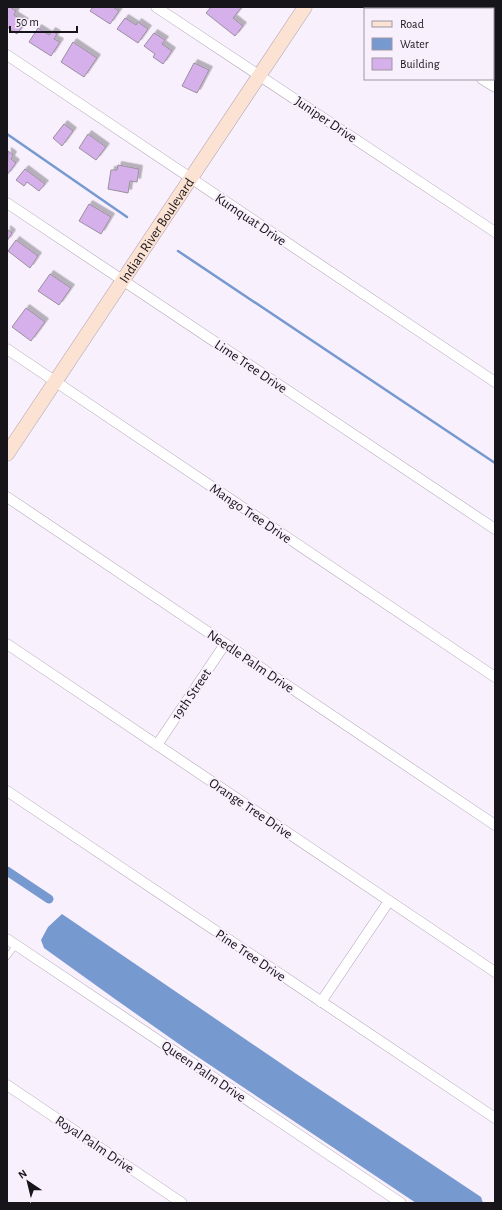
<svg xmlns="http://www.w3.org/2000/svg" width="502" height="1210" font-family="'Alegreya Sans',sans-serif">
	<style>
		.water { fill: #7699d0 }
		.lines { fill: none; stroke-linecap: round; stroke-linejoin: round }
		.stream { stroke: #7699d0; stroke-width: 2.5 }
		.canal { stroke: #7699d0; stroke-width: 9 }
		.building { fill: #d6b0eb; stroke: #998f9e; filter: url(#shadow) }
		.service-casing { stroke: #ada3b3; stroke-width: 6 }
		.minor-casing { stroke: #ada3b3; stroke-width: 11 }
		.secondary-casing { stroke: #ada3b3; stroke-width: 15 }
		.service { stroke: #fff; stroke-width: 5 }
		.minor { stroke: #fff; stroke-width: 10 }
		.secondary { stroke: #fce2d2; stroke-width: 14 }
		.labels { text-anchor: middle; stroke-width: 4; stroke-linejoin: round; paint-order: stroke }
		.street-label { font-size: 14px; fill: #18151a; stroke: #f8f0fd }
	</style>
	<defs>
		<filter id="shadow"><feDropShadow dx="3.5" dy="-3.5" stdDeviation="0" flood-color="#0004"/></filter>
	</defs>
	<rect width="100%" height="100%" fill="#f8f0fd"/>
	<!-- water -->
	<polygon class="water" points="62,914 295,1073 481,1197 483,1203 416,1203 186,1049 115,999 44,948 41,940 48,927"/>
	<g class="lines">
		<!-- stream -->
		<g class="stream">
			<polyline points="7,134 127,217"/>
			<polyline points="178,251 495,463"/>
		</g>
		<!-- canal -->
		<polyline class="canal" points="7,871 49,899"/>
	</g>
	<!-- building -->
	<g class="building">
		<polygon points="7,7 10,7 16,11 14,15 25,22 17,34 7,27"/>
		<polygon points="93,7 113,7 119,11 110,24 90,11"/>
		<polygon points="211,7 240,7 241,8 233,18 243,26 235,36 206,13"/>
		<polygon points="125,18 136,25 138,22 148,29 138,43 117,29"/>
		<polygon points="38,28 49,35 52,31 57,34 54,39 60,42 51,56 29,42"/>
		<polygon points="154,33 165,40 162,44 172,51 163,64 153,57 155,54 144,46"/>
		<polygon points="73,42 97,58 84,77 61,62"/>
		<polygon points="194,63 209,70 197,93 182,86"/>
		<polygon points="64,124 73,131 62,146 53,138"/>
		<polygon points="88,134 106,147 96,160 79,148"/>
		<polygon points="8,151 13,155 11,159 16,163 7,175"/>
		<polygon points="118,165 139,169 137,182 130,181 128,193 108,189 111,170 117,170"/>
		<polygon points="25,169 45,184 39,191 27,182 24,186 16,180"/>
		<polygon points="89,204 111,217 101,234 79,221"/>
		<polygon points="7,229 12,233 7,241"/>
		<polygon points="16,240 38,256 30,268 8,251"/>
		<polygon points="50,274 71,288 59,305 38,291"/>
		<polygon points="26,308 45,322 31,341 12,327"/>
	</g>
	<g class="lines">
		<defs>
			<polyline id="service" points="7,957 16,945"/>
			<g id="minor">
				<polyline points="156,7 495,232"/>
				<polyline points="375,7 378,9"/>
				<polyline points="7,55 495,382"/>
				<polyline points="482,79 495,87"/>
				<polyline points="7,203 495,529"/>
				<polyline points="7,349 495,677"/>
				<polyline points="7,497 495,825"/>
				<polyline points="7,644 495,972"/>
				<polyline points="157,745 225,644"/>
				<polyline points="7,791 495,1118"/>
				<polyline points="7,939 401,1203"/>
				<polyline points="321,1002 389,901"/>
				<polyline points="7,1085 182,1203"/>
			</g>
			<g id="secondary">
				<path id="s1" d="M7,454l298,-447"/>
			</g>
		</defs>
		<!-- service casing -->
		<use href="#service" class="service-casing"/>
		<!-- minor casing -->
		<use href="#minor" class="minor-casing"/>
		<!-- secondary casing -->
		<use href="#secondary" class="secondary-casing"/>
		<!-- service -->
		<use href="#service" class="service"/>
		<!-- minor -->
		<use href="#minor" class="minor"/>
		<!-- secondary -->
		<use href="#secondary" class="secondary"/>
	</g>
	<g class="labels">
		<!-- street labels -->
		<g class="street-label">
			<text transform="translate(326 119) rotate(34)" y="5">Juniper Drive</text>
			<text transform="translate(251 219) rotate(34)" y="5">Kumquat Drive</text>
			<text dy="5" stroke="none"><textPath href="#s1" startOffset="269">Indian River Boulevard</textPath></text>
			<text transform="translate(251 366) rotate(34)" y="5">Lime Tree Drive</text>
			<text transform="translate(251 513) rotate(34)" y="5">Mango Tree Drive</text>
			<text transform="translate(251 661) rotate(34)" y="5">Needle Palm Drive</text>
			<text transform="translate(191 694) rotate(-56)" y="5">19th Street</text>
			<text transform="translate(251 808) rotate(34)" y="5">Orange Tree Drive</text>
			<text transform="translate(251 955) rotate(34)" y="5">Pine Tree Drive</text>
			<text transform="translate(204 1071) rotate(34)" y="5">Queen Palm Drive</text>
			<text transform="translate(95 1144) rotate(34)" y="5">Royal Palm Drive</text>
		</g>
	</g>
	<!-- border -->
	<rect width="502" height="1210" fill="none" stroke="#18151a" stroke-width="16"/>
	<!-- legend -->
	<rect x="364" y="8" width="130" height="72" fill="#f8f0fd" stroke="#9e98a2"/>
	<rect x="372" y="21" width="20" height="6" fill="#fce2d2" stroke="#9e98a2"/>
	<text x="400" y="28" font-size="12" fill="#18151a">Road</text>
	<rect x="372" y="38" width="20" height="12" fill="#7699d0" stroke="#9e98a2"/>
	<text x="400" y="48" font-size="12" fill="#18151a">Water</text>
	<rect x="372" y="58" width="20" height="12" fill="#d6b0eb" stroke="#9e98a2"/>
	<text x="400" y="68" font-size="12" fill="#18151a">Building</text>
	<!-- north arrow -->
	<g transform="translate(28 1182) rotate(325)" stroke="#f8f0fd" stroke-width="3" paint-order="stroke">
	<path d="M0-3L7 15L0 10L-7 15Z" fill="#18151a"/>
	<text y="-6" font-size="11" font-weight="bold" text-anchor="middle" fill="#18151a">N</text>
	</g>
	<!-- scale -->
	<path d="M10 26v6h67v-6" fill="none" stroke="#18151a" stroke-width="2"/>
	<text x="16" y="26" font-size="12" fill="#18151a" stroke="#f8f0fd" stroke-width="3" paint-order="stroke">50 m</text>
</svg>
